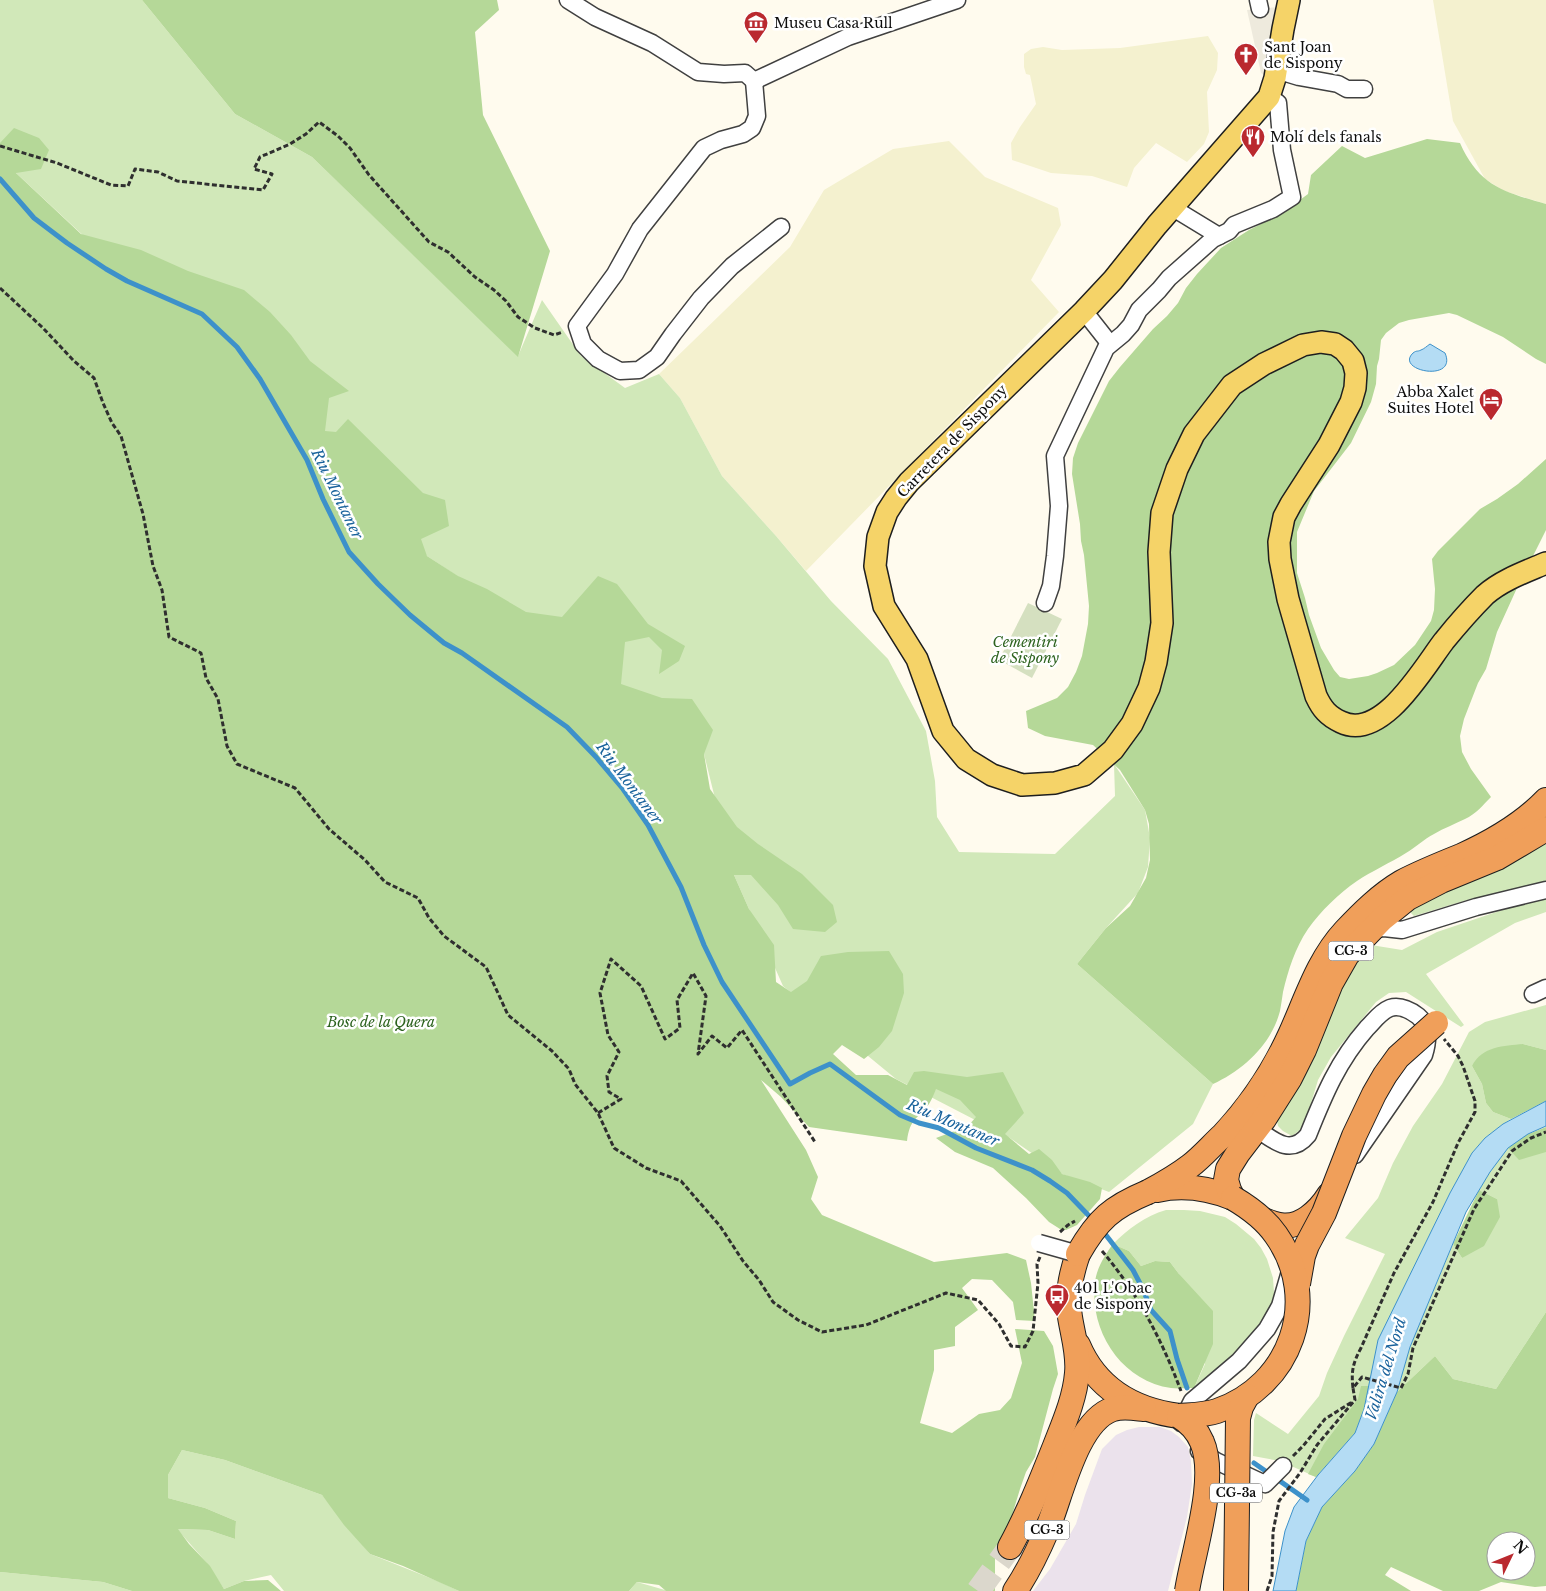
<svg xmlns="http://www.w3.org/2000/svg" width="1546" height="1591" font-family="'Libre Baskerville',serif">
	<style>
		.industrial { fill: #ebe2ec }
		.farmland { fill: #f4f1cf }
		.green { fill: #d1e8b9 }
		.forest { fill: #b5d898; fill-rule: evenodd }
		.cemetery { fill: #d5e0c0 }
		.plaza { fill: #eeeadd }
		.water { fill: #b4dcf4; stroke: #3d91ca }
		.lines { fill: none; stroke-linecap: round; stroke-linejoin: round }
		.stream { stroke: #3d91ca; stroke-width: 5 }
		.highway-tunnel { stroke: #dbd7cc; stroke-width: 24; stroke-dasharray: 24 12; stroke-linecap: butt }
		.minor-casing { stroke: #404040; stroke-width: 19 }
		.major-casing { stroke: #1e1e1e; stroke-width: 24 }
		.highway-casing { stroke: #1e1e1e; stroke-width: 26 }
		.path { stroke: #2f2f2f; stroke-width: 3; stroke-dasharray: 5 2.5; stroke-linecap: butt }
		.minor { stroke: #fff; stroke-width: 16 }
		.major { stroke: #f5d368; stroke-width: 21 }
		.highway { stroke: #f09f5a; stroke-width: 24 }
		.minor-bridge-casing { stroke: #404040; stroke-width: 19; stroke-linecap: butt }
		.highway-bridge-casing { stroke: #1e1e1e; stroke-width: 26; stroke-linecap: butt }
		.minor-bridge { stroke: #fff; stroke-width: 16 }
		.highway-bridge { stroke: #f09f5a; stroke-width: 24 }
		.labels { text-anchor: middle; stroke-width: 5; stroke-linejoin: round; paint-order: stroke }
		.shield { fill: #fff; stroke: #565656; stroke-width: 1 }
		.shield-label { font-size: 12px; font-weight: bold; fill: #0d0d0d }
		.poi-label { font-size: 14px; fill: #0d0d0d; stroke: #fff; text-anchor: start }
		.street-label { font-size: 14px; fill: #0d0d0d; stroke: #fff }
		.park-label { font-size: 14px; font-style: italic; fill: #2d631f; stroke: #fff }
		.water-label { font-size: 15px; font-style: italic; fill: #1a639c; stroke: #fff }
	</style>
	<rect width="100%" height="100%" fill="#fffbee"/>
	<!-- industrial -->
	<polygon class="industrial" points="1139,1427 1160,1427 1171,1431 1179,1437 1188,1447 1191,1461 1192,1484 1187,1517 1168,1591 1033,1591 1050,1569 1076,1524 1085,1495 1102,1449 1116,1435 1127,1430"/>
	<!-- farmland -->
	<g class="farmland">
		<polygon points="1433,0 1546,0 1546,204 1504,191 1485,179 1453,121"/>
		<polygon points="1208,36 1218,53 1217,70 1207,92 1209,132 1204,144 1187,162 1156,143 1134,168 1127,187 1092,176 1051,173 1012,160 1011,143 1020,127 1036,104 1030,75 1026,74 1024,67 1024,54 1031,49 1043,47 1062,50 1120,48"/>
		<polygon points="949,141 985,177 1058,208 1061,225 1031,280 1059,312 806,571 776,536 722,476 680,398 659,374 790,247 824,190 893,149"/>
	</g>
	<!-- green -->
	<g class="green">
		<polygon points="0,0 142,0 235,114 312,157 518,356 542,300 581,356 625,388 659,374 680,398 722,476 776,536 831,601 888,659 926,731 935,781 937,817 959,852 1055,854 1115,796 1114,764 1145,810 1150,838 1148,867 1138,893 1106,928 1077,964 1213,1084 1193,1124 1109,1192 1062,1174 1010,1138 896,1079 783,986 734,875 704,754 620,684 427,556 0,158"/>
		<polygon points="1546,838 1546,883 1506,894 1467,900 1414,916 1411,913 1410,909"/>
		<polygon points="1546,897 1546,912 1515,923 1426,974 1464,1025 1461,1027 1406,992 1389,993 1376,1002 1331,1057 1318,1080 1306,1120 1300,1130 1292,1136 1283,1131 1278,1126 1277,1121 1280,1115 1296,1091 1352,963 1371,945 1402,950 1437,932 1529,901"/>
		<polygon points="1546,1005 1546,1050 1523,1044 1472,1066 1482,1084 1486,1103 1493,1112 1511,1119 1503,1124 1485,1138 1472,1153 1450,1193 1380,1337 1364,1409 1316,1477 1280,1461 1253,1456 1254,1420 1256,1413 1288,1434 1319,1396 1327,1373 1344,1336 1385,1254 1345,1238 1378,1198 1393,1163 1413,1126 1442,1084 1469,1032 1485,1022"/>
		<polygon points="1508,1148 1519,1159 1546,1150 1546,1312 1496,1389 1453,1379 1435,1356 1397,1392 1410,1347 1453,1244 1462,1258 1497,1199 1479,1190 1490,1172"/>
		<path d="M1166,1210h18l16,1 25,6 11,7 18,15 7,9 6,11 6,19 1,15 -2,24 -61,67 -17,4 11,-24 -26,-90 -9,-12 -15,-1 -14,5 -12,-15 -16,-7c15,-15 32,-28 53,-34z"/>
		<polygon points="182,1450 225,1460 322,1495 370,1554 440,1582 459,1591 284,1591 271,1575 244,1581 224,1589 206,1562 177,1529 208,1530 235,1539 236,1521 205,1508 168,1498 168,1475"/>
		<polygon points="0,1572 103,1582 132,1591 0,1591"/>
		<polygon points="637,1582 665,1590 667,1591 629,1591"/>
	</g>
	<!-- forest -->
	<g class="forest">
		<polygon points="142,0 497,0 499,10 475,32 483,115 550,251 518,357 312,157 235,114"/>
		<path d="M14,128l25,10 10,12 -8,19 -25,4 65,61 60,16 47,21 56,19 26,22 21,23 19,26 39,30 -20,7 -4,33 11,1 12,-13 75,74 22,7 4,26 -28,13 6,17 31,20 29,13 39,23 36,5 36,-41 19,8 31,40 37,22 -6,15 -20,13 3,-24 -13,-13 -24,5 -4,42 41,14 30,1 21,31 -9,24 6,35 27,38 21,17 44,30 31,31 4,17 -12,10 -32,-3 -15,-24 -27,-30h-17l15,34 25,36 2,37 15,10 16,-11 14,-25 27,-4 41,-1 14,23 1,19 -12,38 -13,16 -15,12 -22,-14 -9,9 23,21h32l19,10 7,-13 10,-1 43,6 36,-5 21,41 -19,21 24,20 10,-5 13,11 10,14 28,8 12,6 -2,11 -23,26 -11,5 -6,-1 -11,-7 -23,-24 -33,-30 -38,-16 -19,-14 32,-12 8,-9 -16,-17 -24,-11c-2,5 -4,10 -7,15 -12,16 -19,14 -22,37l-98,-14 -28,-30 -20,-17 45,70 12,27 -7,22 11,16 112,47 73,-9 19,7 5,23 4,38 -19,-1 -3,-18 -21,-22 -20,-1 -10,9 16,22 -23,17v19l-21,4v20l-14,53 32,10 27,-19 21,-4 11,-12 11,-35 -7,-34 29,2 9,15 5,28 -5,15 -18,68 -9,15 -6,17 -10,33 -15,35v34h-329l-7,-6 -22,-3 -8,9h-170l-56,-25 -33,-12 -26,-29 -22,-30 -97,-35 -43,-10 -14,25v23l37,10 31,13 -1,18 -27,-9 -30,-1 11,15 21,22 14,23 20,-8 24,-1 13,11h-149l-29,-9 -103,-10v-1429z"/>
		<path d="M1427,139l33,4c19,43 44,49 86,61v160l-10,-5 -33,-22 -46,-22 -8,-2 -40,7 -10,3 -13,10 -5,7 -2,19 -2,7 -1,18 -5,18 -20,41 -37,48 -17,41v41l8,25 4,17 12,33 13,22 6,7 9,2 19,-3 9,-3 17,-8 21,-20 16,-24 3,-11 1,-21 -3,-30 6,-8 42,-42 17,-10 21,-15 28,-25v71l-29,58 -20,44 -11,37 -8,14 -14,36 -4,17 2,16 9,17 20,28c-8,8 -15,17 -26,22 -10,5 -21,9 -31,15 -10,5 -18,13 -28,19 -16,10 -34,18 -49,28 -19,13 -36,30 -49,48 -13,19 -20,42 -25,63 -1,7 -2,13 -3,19 -9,34 -37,59 -67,73l-136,-120 29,-36 24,-22 16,-28 4,-18 -1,-36 -4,-14 -25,-40 -27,-25 -48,-9 -17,-8 -2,-17 31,-13 11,-11 8,-15 6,-16 6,-32 1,-18 -5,-51 -3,-14 -1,-17 -8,-50 1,-16 5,-15 31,-62 11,-14 33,-38 14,-13 11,-13 8,-15 11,-14 24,-26 28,-18 32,-16 27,-20 3,-19 31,-29 23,12z"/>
		<path d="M1523,1044l23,6v51l-35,18 -18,-7 -7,-9 -4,-19 -10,-18c10,-20 32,-20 51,-22z"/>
		<polygon points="1546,1127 1546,1152 1519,1160 1508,1148 1526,1135"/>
		<polygon points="1479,1190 1497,1199 1500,1217 1484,1246 1462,1258 1453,1244"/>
		<path d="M1113,1244l16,7 12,15 14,-5 15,1 9,12 34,37v33l-19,44c-7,0 -16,1 -23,0 -50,-7 -82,-58 -76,-105 1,-14 10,-28 18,-39z"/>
		<path d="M1546,1312v274l-11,1 -34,-5 -22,9h-36l-52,-24 -6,8 26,16h-115l10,-50 16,-34 33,-36 19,-27 23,-52 38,-36 18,23 43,10zM1496,1541h30v30h-30z"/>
		<polygon points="1361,1386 1369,1386 1364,1409 1355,1433 1316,1477 1308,1474 1324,1444 1358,1399"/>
	</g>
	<!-- cemetery -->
	<polygon class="cemetery" points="1028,603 1062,619 1032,678 999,660"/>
	<!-- plaza -->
	<polygon class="plaza" points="1279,7 1269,78 1261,73 1247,10"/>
	<!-- water -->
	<g class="water">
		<path d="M1430,344l15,9c13,30 -51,18 -32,0 4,-3 4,-1 8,-3 3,-1 6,-4 9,-6z"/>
		<polygon points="1546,1101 1546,1126 1528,1134 1508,1148 1490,1172 1466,1212 1410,1347 1397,1392 1374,1444 1355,1471 1322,1507 1306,1541 1296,1591 1273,1591 1285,1531 1294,1507 1318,1475 1355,1433 1364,1409 1378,1340 1450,1193 1472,1153 1485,1138 1503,1124"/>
	</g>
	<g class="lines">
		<!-- stream -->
		<g class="stream">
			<polyline points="0,179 34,218 67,243 106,269 127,281 202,314 237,347 260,379 307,460 323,499 349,552 378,584 410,615 444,643 462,653 567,727 596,757 623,789 648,825 681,887 704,945 722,982 790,1084 810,1073 830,1064 900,1115 919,1123 939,1128 976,1148 1032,1170 1050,1181 1067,1193 1093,1220"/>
			<polyline points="1102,1230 1133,1270 1143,1289 1151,1310 1170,1331 1177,1359 1187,1388"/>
			<polyline points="1254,1463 1307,1500"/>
		</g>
		<!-- highway-tunnel -->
		<polyline class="highway-tunnel" points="978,1591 1010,1547"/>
		<defs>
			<g id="minor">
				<polyline points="568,0 595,17 652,43 698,72 724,74 745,73 754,81"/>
				<polyline points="1258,0 1260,9"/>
				<polyline points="1276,70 1299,77 1338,84 1347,89 1364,89"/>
				<polyline points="754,81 757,116 752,128 743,134 721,140 704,148 640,229 615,274 577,326 583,344 598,359 620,371 639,370 657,357 673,334 701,298 732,266 781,227"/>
				<polyline points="754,81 848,37 957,0"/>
				<polyline points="1173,208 1219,236"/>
				<polyline points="1084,311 1110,344"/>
				<polyline points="1045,603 1051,586 1055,556 1059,506 1055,456 1106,348 1123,334 1131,325 1139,310 1159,290 1169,278 1213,239 1229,231 1234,225 1273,209 1292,197 1282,150 1278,103 1269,97"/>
				<polyline points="1367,931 1372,929 1384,928 1402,930 1476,907 1546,890"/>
				<polyline points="1533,994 1546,988"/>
				<path d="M1257,1129c17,12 34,27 51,6 16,-40 30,-74 59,-107 7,-7 13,-16 23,-20 10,-3 20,2 28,8 12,10 10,26 6,39l-69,100"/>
				<polyline points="1181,1423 1192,1401 1239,1361 1267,1329 1280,1306 1291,1268"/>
				<polyline points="1199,1451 1216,1461 1265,1484 1283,1466"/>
			</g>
			<path id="major" d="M1289,0l-6,29 -8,49 -6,19 -112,128 -44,55 -29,31 -175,171 -13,16 -9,14 -9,25 -3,29 9,40 33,53 26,72 23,28 26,16 30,10 33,-2 29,-8 29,-25 19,-26 17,-36 7,-26 6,-39 -3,-71 3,-39 15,-44 17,-35 38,-49 32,-21 39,-19 18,-3 14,2 9,6 9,11 3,12 -1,15 -4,14 -22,43 -38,59 -7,13 -5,25 1,17 8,40 28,97c6,13 12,20 25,26 41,20 83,-55 103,-81 13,-16 27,-32 41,-46 17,-15 40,-23 61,-32"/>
			<g id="highway">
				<path d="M1157,1190c27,-6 51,-2 76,8"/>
				<path d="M1148,1192c15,-8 29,-16 42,-26 12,-9 22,-21 33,-31 28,-30 50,-63 67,-100 16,-35 28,-75 55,-104 17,-18 35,-36 57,-49 19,-10 39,-18 59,-26 31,-14 61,-31 85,-56"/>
				<polyline points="1233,1198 1229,1190 1226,1180 1228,1169 1238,1153 1264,1119 1290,1078 1304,1050 1331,983 1347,955 1382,919 1408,898 1441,881 1497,858 1546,829"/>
				<path d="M1264,1220c5,2 10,4 16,5 20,4 39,-14 49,-30"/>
				<path d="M1078,1345c18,43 55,65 101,71"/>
				<path d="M1010,1547c18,-33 31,-66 45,-101 9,-23 20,-48 22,-73 2,-19 -4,-37 -7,-56 -4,-22 1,-43 8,-63"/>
				<path d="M1015,1591c13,-19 23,-40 32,-61 14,-33 29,-109 66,-121 10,-3 21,-1 31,0"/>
			</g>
		</defs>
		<!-- minor casing -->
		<use href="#minor" class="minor-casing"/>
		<!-- major casing -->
		<use href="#major" class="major-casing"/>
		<!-- highway casing -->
		<use href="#highway" class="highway-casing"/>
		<!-- path -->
		<g class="path">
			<polyline points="0,146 57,163 111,185 128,186 135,169 158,172 177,181 263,190 272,174 254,169 260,157 290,144 306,134 319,122 338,136 350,148 369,175 429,242 448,252 475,277 494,290 506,301 518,317 535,328 554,335 563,332"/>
			<polyline points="0,288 43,328 74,361 94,378 103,403 112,423 121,436 143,514 153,566 162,590 169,637 201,653 206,678 218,699 227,746 237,764 295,788 329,829 365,860 385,882 418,898 429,918 444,936 486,967 508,1015 552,1051 569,1069 575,1084 598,1113 614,1148 646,1168 681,1181 720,1226 743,1261 759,1280 773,1302 798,1320 822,1332 866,1325 946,1293 978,1300 999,1324 1011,1346 1025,1347 1033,1331 1038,1283 1037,1264 1040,1257"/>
			<polyline points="598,1113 621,1099 609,1092 607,1076 619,1052 608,1035 600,993 611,959 641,986 665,1039 680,1028 677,1000 693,973 706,996 698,1054 712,1036 727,1048 742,1030 815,1142"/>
			<polyline points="1060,1232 1068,1225 1075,1221"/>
			<path d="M1102,1251c35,41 60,89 79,140"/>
			<path d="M1353,1388c-2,-17 0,-25 8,-40l33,-75 39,-71 25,-59 17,-31v-11l-12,-35 -5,-10 -14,-17"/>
			<polyline points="1293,1456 1303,1446 1325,1419 1352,1402"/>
			<polyline points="1267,1591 1272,1576 1273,1532 1279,1501 1300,1473 1317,1445 1355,1400 1353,1388 1362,1377 1401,1388 1408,1374 1413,1348 1474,1209 1512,1151 1531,1138 1546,1132"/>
		</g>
		<!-- minor -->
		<use href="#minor" class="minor"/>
		<!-- major -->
		<use href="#major" class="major"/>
		<!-- highway -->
		<use href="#highway" class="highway"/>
		<defs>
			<polyline id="minor-bridge" points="1039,1243 1078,1254"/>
			<g id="highway-bridge">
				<path d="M1078,1254c20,-35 34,-47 70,-62"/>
				<polyline points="1298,1284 1303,1256 1307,1245 1324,1213 1354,1136 1374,1094 1385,1075 1398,1057 1436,1023"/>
				<path d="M1179,1416c13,-1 26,-1 38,-5 74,-25 105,-111 59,-176 -11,-16 -26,-27 -43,-37"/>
				<path d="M1179,1416c10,6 18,14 23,26 16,36 -9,110 -15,149"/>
				<polyline points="1236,1591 1238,1418 1241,1407 1247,1396"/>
			</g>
		</defs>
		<!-- minor-bridge casing -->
		<use href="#minor-bridge" class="minor-bridge-casing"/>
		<!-- highway-bridge casing -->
		<use href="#highway-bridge" class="highway-bridge-casing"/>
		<!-- minor-bridge -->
		<use href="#minor-bridge" class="minor-bridge"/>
		<!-- highway-bridge -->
		<use href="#highway-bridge" class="highway-bridge"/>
	</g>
	<!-- icons -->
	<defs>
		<symbol id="museum-pin" viewBox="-11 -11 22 30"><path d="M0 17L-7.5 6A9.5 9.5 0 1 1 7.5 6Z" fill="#ba292f" stroke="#fff"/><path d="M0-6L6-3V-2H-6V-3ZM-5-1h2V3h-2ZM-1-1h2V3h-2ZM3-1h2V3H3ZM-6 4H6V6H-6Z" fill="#fff"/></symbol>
		<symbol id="church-pin" viewBox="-11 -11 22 30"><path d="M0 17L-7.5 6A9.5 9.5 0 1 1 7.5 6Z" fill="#ba292f" stroke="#fff"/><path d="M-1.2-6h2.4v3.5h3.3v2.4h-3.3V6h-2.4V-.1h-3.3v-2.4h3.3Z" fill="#fff"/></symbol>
		<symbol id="restaurant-pin" viewBox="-11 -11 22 30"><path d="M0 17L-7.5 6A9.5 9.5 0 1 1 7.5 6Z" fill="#ba292f" stroke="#fff"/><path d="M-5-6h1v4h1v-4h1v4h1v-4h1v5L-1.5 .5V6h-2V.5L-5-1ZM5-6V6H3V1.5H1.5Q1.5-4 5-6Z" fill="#fff"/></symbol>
		<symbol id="hotel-pin" viewBox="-11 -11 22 30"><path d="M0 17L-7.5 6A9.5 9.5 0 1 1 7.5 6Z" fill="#ba292f" stroke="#fff"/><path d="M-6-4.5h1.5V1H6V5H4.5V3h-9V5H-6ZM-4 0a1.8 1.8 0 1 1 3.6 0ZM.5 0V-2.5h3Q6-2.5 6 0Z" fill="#fff"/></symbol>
		<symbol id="bus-pin" viewBox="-11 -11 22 30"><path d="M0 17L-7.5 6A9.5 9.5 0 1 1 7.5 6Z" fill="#ba292f" stroke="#fff"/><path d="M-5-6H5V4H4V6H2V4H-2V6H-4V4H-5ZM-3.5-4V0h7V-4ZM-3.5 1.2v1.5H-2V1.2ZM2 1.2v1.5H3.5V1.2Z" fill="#fff"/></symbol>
	</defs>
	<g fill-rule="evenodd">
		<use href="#museum-pin" x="742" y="9" width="28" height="38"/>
		<use href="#church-pin" x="1232" y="41" width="28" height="38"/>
		<use href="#restaurant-pin" x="1239" y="123" width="28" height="38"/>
		<use href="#hotel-pin" x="1477" y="386" width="28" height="38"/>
		<use href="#bus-pin" x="1043" y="1282" width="28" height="38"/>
	</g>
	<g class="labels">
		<!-- shield labels -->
		<g class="shield">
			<rect x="1328.5" y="941.5" width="45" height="19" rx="4"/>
			<rect x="1210" y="1483.5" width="52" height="19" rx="4"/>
			<rect x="1024.5" y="1520.5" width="45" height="19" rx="4"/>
		</g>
		<g class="shield-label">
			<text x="1351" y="955">CG-3</text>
			<text x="1236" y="1497">CG-3a</text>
			<text x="1047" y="1534">CG-3</text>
		</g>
		<!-- poi labels -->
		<g class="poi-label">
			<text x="774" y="28">Museu Casa Rull</text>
			<text x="1264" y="52">Sant Joan<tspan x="1264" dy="16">de Sispony</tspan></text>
			<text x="1270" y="142">Molí dels fanals</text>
			<text x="1474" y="397" text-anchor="end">Abba Xalet<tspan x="1474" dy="16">Suites Hotel</tspan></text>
			<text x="1074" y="1293">401 L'Obac<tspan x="1074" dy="16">de Sispony</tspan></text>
		</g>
		<!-- street labels -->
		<g class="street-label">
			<text transform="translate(952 441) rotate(-46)" y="5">Carretera de Sispony</text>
		</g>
		<!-- park labels -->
		<g class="park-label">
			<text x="1025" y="647">Cementiri<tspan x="1025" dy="16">de Sispony</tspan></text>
			<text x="381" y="1027">Bosc de la Quera</text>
		</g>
		<!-- water labels -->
		<g class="water-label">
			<text transform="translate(337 494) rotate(64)" y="5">Riu Montaner</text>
			<text transform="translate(629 783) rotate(53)" y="5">Riu Montaner</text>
			<text transform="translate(953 1123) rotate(23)" y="5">Riu Montaner</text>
			<text transform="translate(1386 1369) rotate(-73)" y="5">Valira del Nord</text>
		</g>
	</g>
	<!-- north arrow -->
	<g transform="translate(1511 1556) rotate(47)"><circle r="24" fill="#ffffff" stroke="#9e9e9e"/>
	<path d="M0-4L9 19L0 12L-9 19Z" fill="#ba292f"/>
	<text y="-8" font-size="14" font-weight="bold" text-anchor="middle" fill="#0d0d0d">N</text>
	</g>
</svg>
